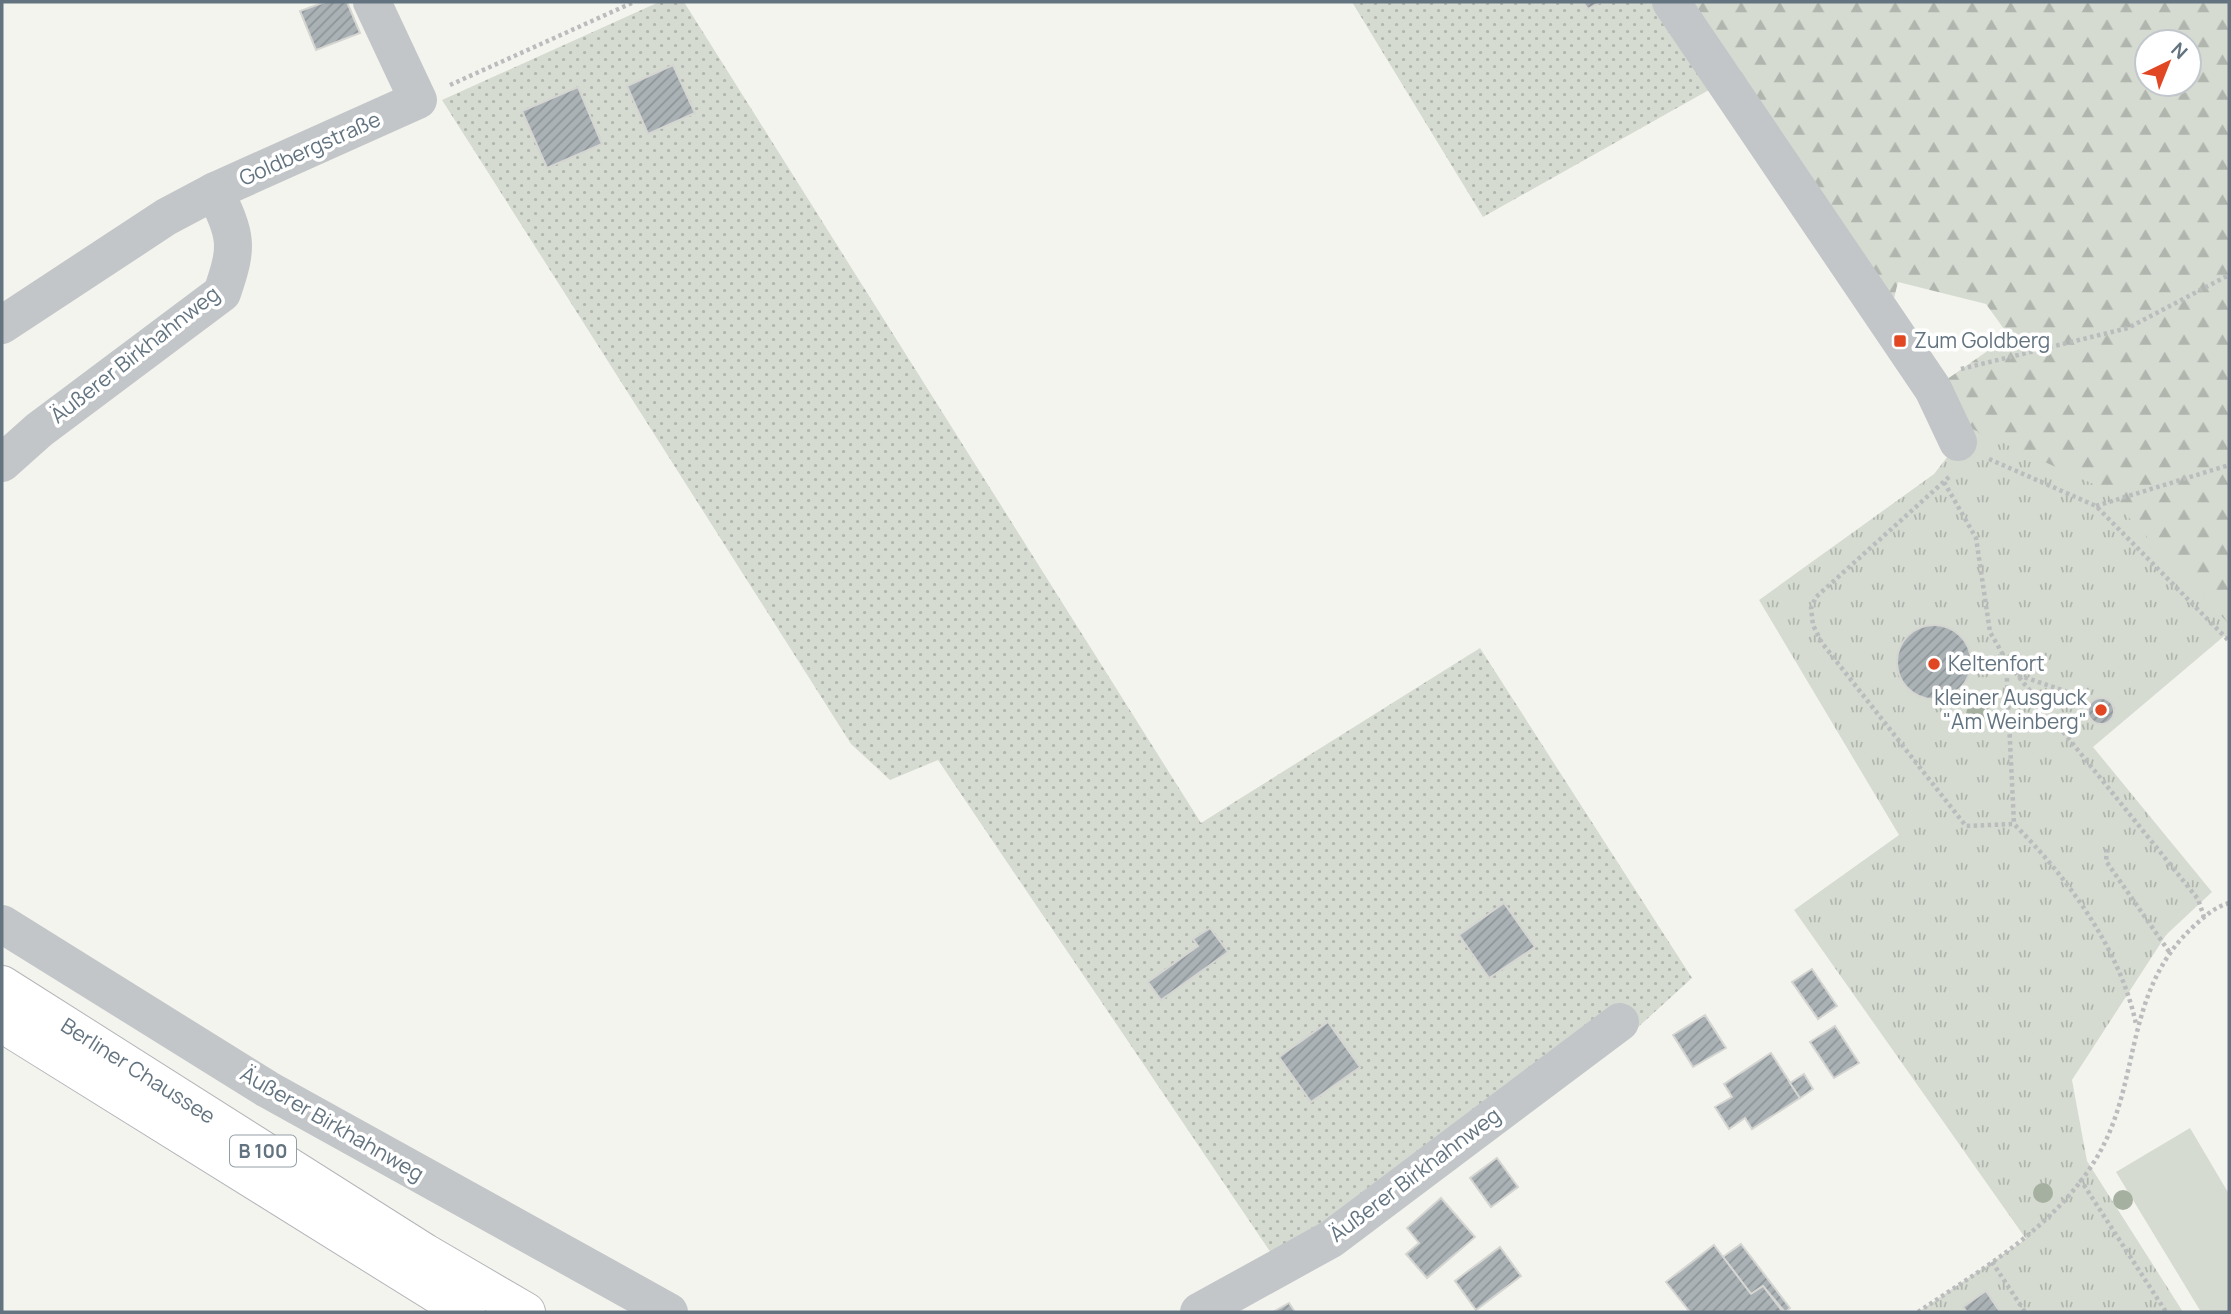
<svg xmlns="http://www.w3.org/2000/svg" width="2231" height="1314" font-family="Manrope,sans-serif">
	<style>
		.grass { fill: url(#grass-dots) }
		.forest { fill: url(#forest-firs); fill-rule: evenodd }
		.park { fill: url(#park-tufts) }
		.pitch { fill: #d5dbd0 }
		.building { fill: url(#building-hatch); stroke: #d5d5d2; stroke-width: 2 }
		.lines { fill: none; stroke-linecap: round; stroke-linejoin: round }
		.highway-casing { stroke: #b3b6b9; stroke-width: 40 }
		.path { stroke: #babcbe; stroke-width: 4.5; stroke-dasharray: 3.5 3.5; stroke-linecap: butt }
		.street { stroke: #c3c6c9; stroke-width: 38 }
		.highway { stroke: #fff; stroke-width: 38 }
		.tree { fill: #a6b0a1 }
		.poi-dot { fill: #e14722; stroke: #fff; stroke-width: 2.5 }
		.labels { text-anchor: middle; stroke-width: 7; stroke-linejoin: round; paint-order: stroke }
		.shield { fill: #fff; stroke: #929ea6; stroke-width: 2 }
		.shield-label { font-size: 19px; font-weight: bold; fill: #637480 }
		.street-label { font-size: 21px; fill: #637480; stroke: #fff }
		.poi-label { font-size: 21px; fill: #637480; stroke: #fff; text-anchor: start }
	</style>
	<defs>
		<pattern id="grass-dots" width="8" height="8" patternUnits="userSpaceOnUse" patternTransform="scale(1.75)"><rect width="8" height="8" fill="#d5dbd0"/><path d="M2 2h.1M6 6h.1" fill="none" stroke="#b0b6ae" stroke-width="1.8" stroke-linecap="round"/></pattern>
		<pattern id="forest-firs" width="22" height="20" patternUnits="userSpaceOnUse" patternTransform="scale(1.75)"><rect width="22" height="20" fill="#d5dbd0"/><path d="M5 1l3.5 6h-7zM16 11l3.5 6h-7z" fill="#b0b6ae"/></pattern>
		<pattern id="park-tufts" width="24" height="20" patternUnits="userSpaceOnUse" patternTransform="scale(1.75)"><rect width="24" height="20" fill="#d5dbd0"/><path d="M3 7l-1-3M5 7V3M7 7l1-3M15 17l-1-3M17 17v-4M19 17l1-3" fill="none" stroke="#b0b6ae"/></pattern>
		<pattern id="building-hatch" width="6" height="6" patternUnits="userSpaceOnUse" patternTransform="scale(1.75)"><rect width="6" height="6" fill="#aab2b5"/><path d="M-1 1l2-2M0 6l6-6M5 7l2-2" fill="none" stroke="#8e9598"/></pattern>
	</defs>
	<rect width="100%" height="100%" fill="#f4f4ef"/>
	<!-- grass -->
	<g class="grass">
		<polygon points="659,2 684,2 1201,823 1480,648 1692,978 1624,1040 1273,1256 938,760 890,780 851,744 442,100"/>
		<polygon points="1352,2 1661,2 1716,86 1483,217"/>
	</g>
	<!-- forest -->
	<path class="forest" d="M1675,2h554v639l-133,-135 -121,-53 -42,-64 76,-53 -23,-32 -88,-22 -10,41zM2147,42h42v42h-42z"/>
	<!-- park -->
	<polygon class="park" points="1970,428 2100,487 2229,624 2229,632 2093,747 2212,892 2166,935 2072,1080 2087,1161 2183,1312 1918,1312 2026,1239 1794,910 1899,835 1759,600 1934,474"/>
	<!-- pitch -->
	<polygon class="pitch" points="2190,1128 2229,1194 2229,1312 2201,1312 2116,1172"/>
	<!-- building -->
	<g class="building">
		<polygon points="325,2 347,2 360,33 316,50 300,11"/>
		<polygon points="1583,2 1601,2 1588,9"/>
		<polygon points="673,65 695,113 648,134 627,86"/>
		<polygon points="578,87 602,144 547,168 522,111"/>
		<circle cx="1934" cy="662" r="37"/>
		<circle cx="2101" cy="711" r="13"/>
		<polygon points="1504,903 1535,947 1489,978 1459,935"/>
		<polygon points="1210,928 1228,952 1161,1000 1148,982 1198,946 1193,939"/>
		<polygon points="1812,969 1837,1006 1818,1019 1792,982"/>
		<polygon points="1705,1015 1726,1048 1693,1067 1673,1035"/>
		<polygon points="1328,1022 1360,1067 1311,1102 1279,1057"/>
		<polygon points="1835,1026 1859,1063 1834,1078 1810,1042"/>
		<polygon points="1771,1053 1800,1098 1752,1129 1745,1118 1729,1129 1715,1107 1732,1097 1724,1084"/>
		<polygon points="1804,1074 1813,1089 1800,1098 1790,1083"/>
		<polygon points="1497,1158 1518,1187 1491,1207 1470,1178"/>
		<polygon points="1441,1198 1475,1237 1427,1278 1406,1254 1419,1243 1407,1228"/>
		<polygon points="1741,1244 1790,1308 1785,1312 1763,1286 1751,1294 1723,1257"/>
		<polygon points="1714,1245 1751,1294 1763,1286 1783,1312 1690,1312 1666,1282"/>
		<polygon points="1500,1247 1521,1276 1476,1310 1455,1281"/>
		<polygon points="1986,1291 2000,1312 1967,1312 1963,1307"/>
		<polygon points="1289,1303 1295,1312 1273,1312"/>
	</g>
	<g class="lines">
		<defs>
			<g id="highway">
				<path id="s1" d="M2,985l423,268 101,59"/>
				<polyline points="2,1023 466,1312"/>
			</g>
		</defs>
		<!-- highway casing -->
		<use href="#highway" class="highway-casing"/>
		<!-- path -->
		<g class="path">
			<polyline points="450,85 634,2"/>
			<polyline points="1961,369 2128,328 2229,275"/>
			<polyline points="1989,459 2096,506 2229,641"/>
			<path d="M1949,477l-133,120 -5,11 2,17 9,18 144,183 48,-2c54,54 106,125 122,200"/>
			<polyline points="1944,482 1976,538 1990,632 2006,660 2014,824"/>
			<polyline points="2096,506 2229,465"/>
			<polyline points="2006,661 2198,899 2204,917"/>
			<polyline points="2018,675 2065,691 2084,711 2067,736"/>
			<polyline points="2107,849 2106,861 2170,953"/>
			<polyline points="2080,1179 2166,1312"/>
			<polyline points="1992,1262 2025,1312"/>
			<path d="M1918,1312c64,-43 134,-83 176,-150 49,-77 27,-169 100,-236 11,-10 21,-19 35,-23"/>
		</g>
		<!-- street -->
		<g class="street">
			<polyline points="1671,2 1933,389 1958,442"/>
			<polyline points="2,325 166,217 215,191 418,100 372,2"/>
			<path d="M2,463l37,-33 183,-137c17,-49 14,-56 -7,-102"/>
			<polyline points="2,924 267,1089 669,1312"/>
			<polyline points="1199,1312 1331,1239 1620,1022"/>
		</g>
		<!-- highway -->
		<use href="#highway" class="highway"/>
	</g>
	<!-- trees -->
	<g class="tree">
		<circle cx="1976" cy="714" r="10"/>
		<circle cx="2043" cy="1193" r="10"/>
		<circle cx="2123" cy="1200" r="10"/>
	</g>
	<!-- markers -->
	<g class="poi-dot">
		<rect x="1893" y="334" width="14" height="14" rx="3.5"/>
		<circle cx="1934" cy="664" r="7"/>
		<circle cx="2101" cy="710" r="7"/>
	</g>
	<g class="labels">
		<!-- shield labels -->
		<rect class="shield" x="230" y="1135.5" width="66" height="31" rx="5"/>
		<g class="shield-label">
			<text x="263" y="1158">B 100</text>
		</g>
		<!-- street labels -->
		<g class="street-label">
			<text transform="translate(310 149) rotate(-24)" y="7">Goldbergstraße</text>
			<text transform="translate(135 355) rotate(-38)" y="7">Äußerer Birkhahnweg</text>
			<text dy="7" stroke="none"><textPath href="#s1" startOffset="161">Berliner Chaussee</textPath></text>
			<text transform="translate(332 1124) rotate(30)" y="7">Äußerer Birkhahnweg</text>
			<text transform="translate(1415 1175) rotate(-37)" y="7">Äußerer Birkhahnweg</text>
		</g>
		<!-- poi labels -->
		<g class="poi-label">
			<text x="1914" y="348">Zum Goldberg</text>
			<text x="1948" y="671">Keltenfort</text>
			<text x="2087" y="705" text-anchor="end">kleiner Ausguck<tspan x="2087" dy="24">"Am Weinberg"</tspan></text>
		</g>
	</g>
	<!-- border -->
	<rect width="2231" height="1314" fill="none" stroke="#637480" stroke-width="7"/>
	<!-- north arrow -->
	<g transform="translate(2168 63) rotate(43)"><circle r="33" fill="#ffffff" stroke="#c1c7cc" stroke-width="2"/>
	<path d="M0-5L12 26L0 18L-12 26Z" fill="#e14722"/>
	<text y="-10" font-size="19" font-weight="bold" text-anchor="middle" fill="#637480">N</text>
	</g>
</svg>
